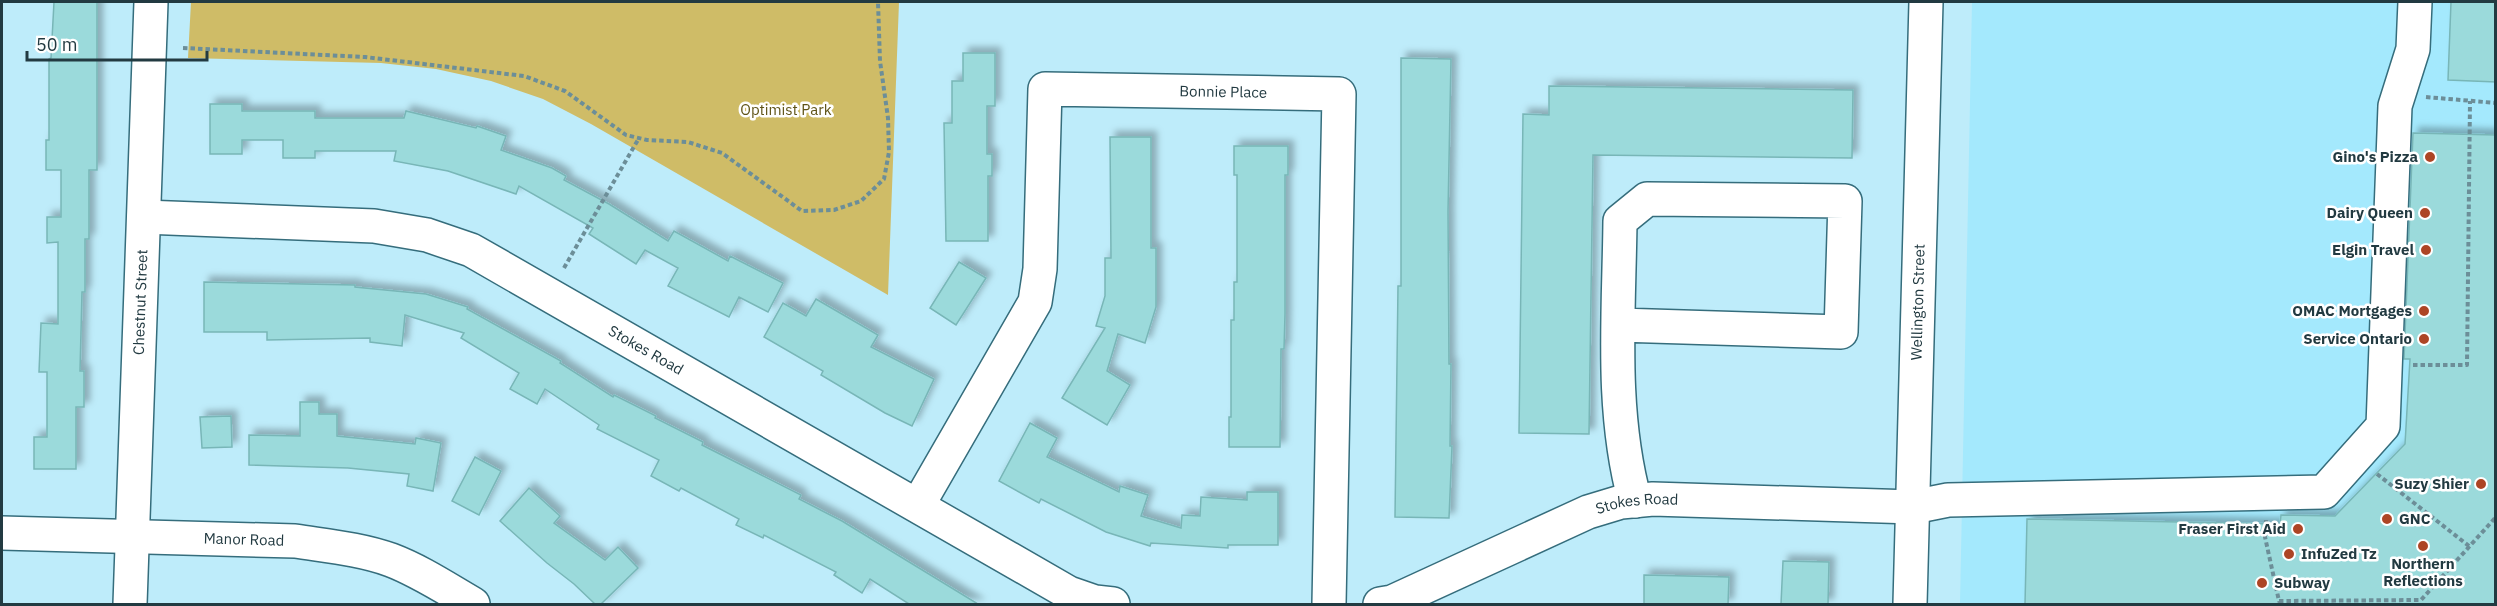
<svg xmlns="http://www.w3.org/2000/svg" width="2497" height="606" font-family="'IBM Plex Sans',sans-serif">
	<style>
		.built { fill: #a4e9fd }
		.green { fill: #cfbc67 }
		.building { fill: #9bdadb; stroke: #78b6b7; stroke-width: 1.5; filter: url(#shadow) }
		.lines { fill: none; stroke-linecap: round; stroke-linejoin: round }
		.minor-casing { stroke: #356d7c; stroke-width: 36 }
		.path { stroke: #6c8e98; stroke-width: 4; stroke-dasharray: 4.5 3; stroke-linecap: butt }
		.minor { stroke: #fff; stroke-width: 33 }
		.poi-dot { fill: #ad4525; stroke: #fff; stroke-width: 2 }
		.labels { text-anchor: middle; stroke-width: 5; stroke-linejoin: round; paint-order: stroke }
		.street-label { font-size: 15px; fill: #223a41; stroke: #fff }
		.park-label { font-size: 15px; fill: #5f5317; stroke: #fff }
		.poi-label { font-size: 15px; font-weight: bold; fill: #223a41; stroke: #fff; text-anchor: end }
	</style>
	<defs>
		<filter id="shadow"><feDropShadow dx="5.5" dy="-5.5" stdDeviation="3" flood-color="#0004"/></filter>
	</defs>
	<rect width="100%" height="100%" fill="#beecfa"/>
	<!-- built -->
	<polygon class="built" points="1972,2 2495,2 2495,604 1960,604"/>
	<!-- green -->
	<polygon class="green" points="191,2 899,2 888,295 591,124 543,99 491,81 436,69 381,63 188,58"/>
	<!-- building -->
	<g class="building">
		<polygon points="54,2 97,2 97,170 89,170 89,239 85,239 85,292 82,292 80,371 84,371 84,407 76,407 76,469 34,469 34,437 47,437 47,372 39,372 41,323 58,324 58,242 47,243 47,217 61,217 61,170 46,170 46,140 49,140 49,59 51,58"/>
		<polygon points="2451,2 2496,2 2496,82 2448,80"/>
		<polygon points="963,53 995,53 995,106 987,106 987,154 992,154 992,176 988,176 988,241 946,241 944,123 952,123 952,81 963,81"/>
		<polygon points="1401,58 1451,59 1448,211 1449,364 1451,364 1450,446 1452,446 1449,518 1395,517 1398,286 1401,286"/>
		<polygon points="1549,86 1853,90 1852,158 1593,155 1589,434 1519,433 1523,114 1549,115"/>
		<polygon points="210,104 242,104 242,111 315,111 315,118 404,118 406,111 476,128 477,126 506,136 501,150 552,168 566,176 564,180 609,204 668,241 674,231 728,261 730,256 783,283 768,312 739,297 729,317 668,286 678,268 645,250 636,264 589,234 593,228 519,186 516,194 448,171 394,161 396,151 315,151 315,158 283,158 283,140 242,140 242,154 210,154"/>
		<polygon points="2413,133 2496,135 2496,604 2025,604 2027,519 2280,524 2281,515 2335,516 2405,444 2410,359 2404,359"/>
		<polygon points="1110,137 1151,137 1151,248 1156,248 1156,307 1145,343 1118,334 1107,371 1130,385 1107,425 1062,398 1105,328 1096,326 1105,296 1105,258 1111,258"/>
		<polygon points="1234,146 1288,146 1288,175 1285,175 1285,314 1284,349 1281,349 1280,447 1229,447 1229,417 1231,417 1231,320 1234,320 1234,282 1237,282 1237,175 1234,175"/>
		<polygon points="959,262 986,278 956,325 930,308"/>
		<polygon points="204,282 355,285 355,287 426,294 468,307 467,309 561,361 560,363 613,397 614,395 656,416 655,418 703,442 702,445 801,495 799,499 842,521 978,604 909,604 870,579 862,593 834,575 836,572 764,535 763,538 736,525 739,519 681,488 679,491 651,476 659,460 597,429 599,425 545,389 537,404 510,389 519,373 461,338 464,333 405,315 402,346 370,342 370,338 267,340 267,332 204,332"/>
		<polygon points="816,299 878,335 871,347 934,379 912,426 885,413 821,375 823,371 764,337 783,303 806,316"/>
		<polygon points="300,402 319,402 319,414 337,414 337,436 415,444 416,438 441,443 433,491 407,486 409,474 348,468 249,465 249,435 300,436"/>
		<polygon points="231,416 232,447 202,448 200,417"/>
		<polygon points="1030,423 1057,438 1047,457 1119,492 1120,486 1148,495 1141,516 1181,528 1182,515 1200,516 1201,497 1247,500 1247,492 1278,492 1278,545 1228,545 1228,548 1151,543 1150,546 1106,532 1041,499 1039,503 999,481"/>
		<polygon points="475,457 501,471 479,515 452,501"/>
		<polygon points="529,488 560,516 554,523 605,560 618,547 638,568 601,604 595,604 574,584 547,563 500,521"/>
		<polygon points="1783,561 1829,562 1828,604 1781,604"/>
		<polygon points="1644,575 1729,577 1728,604 1644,604"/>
	</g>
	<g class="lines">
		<defs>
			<g id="minor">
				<path id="s1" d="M144,217l230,9 53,9 44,15 598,343 26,9 18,2"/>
				<path d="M1619,325l222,7 4,-131 -198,-2 -27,22c-1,93 -10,189 15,280"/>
				<path id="s2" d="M918,505l117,-203 5,-33 5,-180 294,5 -10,510"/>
				<path id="s3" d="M2,533l293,8c32,5 66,8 96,19 29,11 56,29 82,44"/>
				<path id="s4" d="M130,604l21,-602"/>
				<path id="s5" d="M1380,604l12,-2 196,-90 33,-10 32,-3 260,8 35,-7 376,-8 59,-66 12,-320 18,-57 2,-47"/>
				<path id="s6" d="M1910,604l16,-602"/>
			</g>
		</defs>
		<!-- minor casing -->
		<use href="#minor" class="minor-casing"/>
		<!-- path -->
		<g class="path">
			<polyline points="183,48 365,57 524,76 565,91 626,135 647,140 688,142 722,153 802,211 834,210 861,201 884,179 889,152 888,118 880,61 878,2"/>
			<polyline points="2426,97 2496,103"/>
			<polyline points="564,268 639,138"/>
			<polyline points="2413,365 2467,365 2470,101"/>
			<polyline points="2377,474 2469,546"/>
			<polyline points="2266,520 2265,537 2279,601 2421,600 2496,517"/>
		</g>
		<!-- minor -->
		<use href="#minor" class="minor"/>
	</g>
	<!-- markers -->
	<g class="poi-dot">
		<circle cx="2430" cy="157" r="6"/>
		<circle cx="2425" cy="213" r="6"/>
		<circle cx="2426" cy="250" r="6"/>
		<circle cx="2424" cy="311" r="6"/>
		<circle cx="2424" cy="339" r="6"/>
		<circle cx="2481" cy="484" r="6"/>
		<circle cx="2387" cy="519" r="6"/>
		<circle cx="2298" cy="529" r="6"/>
		<circle cx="2423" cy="546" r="6"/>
		<circle cx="2289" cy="554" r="6"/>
		<circle cx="2262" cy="583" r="6"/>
	</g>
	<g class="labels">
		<!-- street labels -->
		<g class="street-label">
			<text dy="5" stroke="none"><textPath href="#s2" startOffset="626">Bonnie Place</textPath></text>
			<text dy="5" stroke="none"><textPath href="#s4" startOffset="302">Chestnut Street</textPath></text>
			<text dy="5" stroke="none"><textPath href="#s6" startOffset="302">Wellington Street</textPath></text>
			<text dy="5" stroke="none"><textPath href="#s1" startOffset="532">Stokes Road</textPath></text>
			<text dy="5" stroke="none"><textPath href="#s5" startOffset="278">Stokes Road</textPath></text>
			<text dy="5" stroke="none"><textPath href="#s3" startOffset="242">Manor Road</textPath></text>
		</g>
		<!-- park labels -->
		<g class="park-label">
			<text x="786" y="115">Optimist Park</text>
		</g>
		<!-- poi labels -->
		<g class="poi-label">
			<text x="2418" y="162">Gino's Pizza</text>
			<text x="2413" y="218">Dairy Queen</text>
			<text x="2414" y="255">Elgin Travel</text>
			<text x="2412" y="316">OMAC Mortgages</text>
			<text x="2412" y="344">Service Ontario</text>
			<text x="2469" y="489">Suzy Shier</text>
			<text x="2399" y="524" text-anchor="start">GNC</text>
			<text x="2286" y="534">Fraser First Aid</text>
			<text x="2301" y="559" text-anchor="start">InfuZed Tz</text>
			<text x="2423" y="569" text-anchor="middle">Northern<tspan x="2423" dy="17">Reflections</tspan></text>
			<text x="2274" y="588" text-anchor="start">Subway</text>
		</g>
	</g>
	<!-- border -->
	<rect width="2497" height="606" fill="none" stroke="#223a41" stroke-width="6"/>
	<!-- scale -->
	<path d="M27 51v9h180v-9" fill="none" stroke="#223a41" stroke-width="3"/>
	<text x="36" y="51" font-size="18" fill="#223a41" stroke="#ffffff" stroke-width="4.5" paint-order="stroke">50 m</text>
</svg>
